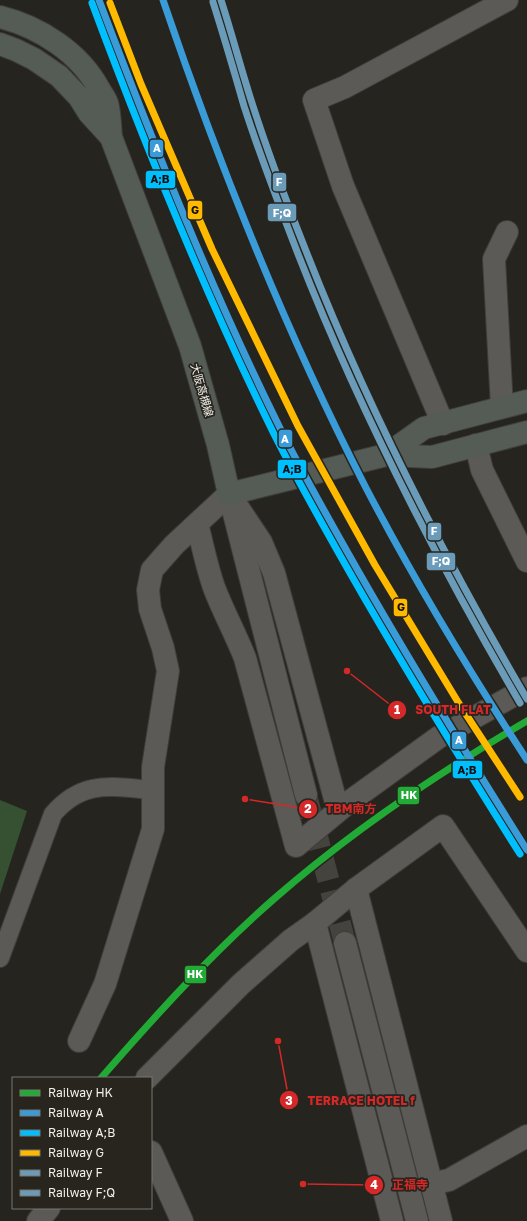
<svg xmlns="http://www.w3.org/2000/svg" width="527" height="1221" font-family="'Golos Text','Noto Sans JP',sans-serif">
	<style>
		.green { fill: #355132 }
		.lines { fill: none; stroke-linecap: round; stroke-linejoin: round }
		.tertiary-tunnel { stroke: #44433d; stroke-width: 22; stroke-dasharray: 22 11; stroke-linecap: butt }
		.pedestrian-casing { stroke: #3f3e3a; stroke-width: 20 }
		.minor-casing { stroke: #3f3e3a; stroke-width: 24 }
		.tertiary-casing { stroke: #3f3e3a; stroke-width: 24 }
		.primary-casing { stroke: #3f3e3a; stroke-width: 24 }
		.pedestrian { stroke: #5b5a56; stroke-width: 18 }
		.minor { stroke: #5b5a56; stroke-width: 22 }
		.tertiary { stroke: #5b5a56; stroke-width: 22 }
		.primary { stroke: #555c56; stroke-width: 22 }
		.rail-1-casing { stroke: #27251d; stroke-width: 10 }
		.rail-2-casing { stroke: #27251d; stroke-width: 10 }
		.rail-3-casing { stroke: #27251d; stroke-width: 10 }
		.rail-4-casing { stroke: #27251d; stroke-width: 10 }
		.rail-5-casing { stroke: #27251d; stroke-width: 10 }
		.rail-6-casing { stroke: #27251d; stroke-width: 10 }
		.rail-1 { stroke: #21ab36; stroke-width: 7 }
		.rail-2 { stroke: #3a9bd9; stroke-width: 7 }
		.rail-3 { stroke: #00bfff; stroke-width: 7 }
		.rail-4 { stroke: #ffba00; stroke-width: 7 }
		.rail-5 { stroke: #6a9bb8; stroke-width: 7 }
		.rail-6 { stroke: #6a9bb8; stroke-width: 7 }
		.labels { text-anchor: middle; stroke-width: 3.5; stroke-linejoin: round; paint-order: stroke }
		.street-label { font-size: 11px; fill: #f1f0ea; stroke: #27251d }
		.leader { fill: none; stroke: #d62828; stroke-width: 1.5 }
		.callout-dot { fill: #d62828; stroke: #27251d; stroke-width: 1.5 }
		.mark-label { font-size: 12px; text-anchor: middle; font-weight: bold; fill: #fff }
		.callout-label { font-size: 12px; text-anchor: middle; font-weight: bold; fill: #d62828; stroke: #27251d; stroke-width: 3.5; stroke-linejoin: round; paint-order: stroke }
		.line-badge { stroke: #27251d; stroke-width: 1.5 }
		.badge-label { font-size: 11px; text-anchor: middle; font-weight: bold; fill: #fff }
		.pale-badge-label { font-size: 11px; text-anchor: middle; font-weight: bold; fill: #111 }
	</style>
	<rect width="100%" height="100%" fill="#25241f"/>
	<!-- green -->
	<polygon class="green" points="0,800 27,811 0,894"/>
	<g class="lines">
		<!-- tertiary-tunnel -->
		<polyline class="tertiary-tunnel" points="306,795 345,943"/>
		<defs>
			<path id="pedestrian" d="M0,958l53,-144c30,-35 59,-27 100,-24"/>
			<g id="minor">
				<polyline points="502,407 494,259 507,232"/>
				<polyline points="443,424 343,186 314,100 345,87 507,0"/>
				<polyline points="476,445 482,470 527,561"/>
				<path d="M197,524c6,22 10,45 18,66 9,23 21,45 30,68l51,188 53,-44 90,-65 88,-49"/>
				<polyline points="356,889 441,1221"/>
				<polyline points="315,923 392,1221"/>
				<polyline points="79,1041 105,984 153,829 153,767 168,671 163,648 150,609 148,590 152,570 174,545 229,494 261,542 274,573 338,810"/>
				<polyline points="147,1078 241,984 291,940 315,923 356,889 443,826 527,951"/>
				<polyline points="151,1152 182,1221"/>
				<polyline points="431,1184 449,1180 527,1136"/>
				<polyline points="38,1221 49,1208"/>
			</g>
			<g id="tertiary">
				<polyline points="229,494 306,795"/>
				<polyline points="345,943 417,1221"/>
			</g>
			<g id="primary">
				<path d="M0,17c40,10 80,36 99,72 3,5 6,9 8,14 3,9 3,24 4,34l79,209 28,99 11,49 157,-39 46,2 95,-25"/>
				<polyline points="0,44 16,50 34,59 59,76 79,97 89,113 111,137"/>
				<polyline points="386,455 424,428 527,401"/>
			</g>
		</defs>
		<!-- pedestrian casing -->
		<use href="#pedestrian" class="pedestrian-casing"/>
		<!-- minor casing -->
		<use href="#minor" class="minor-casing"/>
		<!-- tertiary casing -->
		<use href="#tertiary" class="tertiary-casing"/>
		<!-- primary casing -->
		<use href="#primary" class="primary-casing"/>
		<!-- pedestrian -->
		<use href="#pedestrian" class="pedestrian"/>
		<!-- minor -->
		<use href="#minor" class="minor"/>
		<!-- tertiary -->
		<use href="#tertiary" class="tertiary"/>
		<!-- primary -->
		<use href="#primary" class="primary"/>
		<defs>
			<path id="rail-1" d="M101,1078c55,-63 111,-125 174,-180 78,-68 163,-125 252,-177"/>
			<g id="rail-2">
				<path d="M99,0c55,145 112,289 181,428 20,40 42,79 64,118 58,103 120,204 183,304"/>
				<path d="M163,0c57,168 121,328 202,486 49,94 104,185 162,274"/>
			</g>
			<path id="rail-3" d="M92,3c54,145 112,289 181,429 20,40 42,79 64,118 58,103 120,204 183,304"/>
			<polyline id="rail-4" points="110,3 141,84 212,249 298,426 375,565 458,702 520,797"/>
			<path id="rail-5" d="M221,0c11,34 20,69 31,103 16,50 35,100 54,148 61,156 137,304 221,448"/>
			<path id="rail-6" d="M213,2c11,35 21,69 31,104 16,50 35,99 54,148 61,156 138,305 222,449"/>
		</defs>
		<!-- rail-1 casing -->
		<use href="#rail-1" class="rail-1-casing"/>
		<!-- rail-2 casing -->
		<use href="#rail-2" class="rail-2-casing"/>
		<!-- rail-3 casing -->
		<use href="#rail-3" class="rail-3-casing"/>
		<!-- rail-4 casing -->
		<use href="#rail-4" class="rail-4-casing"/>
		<!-- rail-5 casing -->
		<use href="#rail-5" class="rail-5-casing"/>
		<!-- rail-6 casing -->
		<use href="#rail-6" class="rail-6-casing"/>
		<!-- rail-1 -->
		<use href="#rail-1" class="rail-1"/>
		<!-- rail-2 -->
		<use href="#rail-2" class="rail-2"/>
		<!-- rail-3 -->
		<use href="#rail-3" class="rail-3"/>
		<!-- rail-4 -->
		<use href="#rail-4" class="rail-4"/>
		<!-- rail-5 -->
		<use href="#rail-5" class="rail-5"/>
		<!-- rail-6 -->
		<use href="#rail-6" class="rail-6"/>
	</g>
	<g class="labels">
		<!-- street labels -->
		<g class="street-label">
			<text transform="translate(202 390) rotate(74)" y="4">大阪高槻線</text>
		</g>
	</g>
	<!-- callouts -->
	<path class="leader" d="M347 671L397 710M245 799L308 809M278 1041L289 1100M303 1184L374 1185"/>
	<g class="callout-dot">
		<circle cx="347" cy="671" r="4"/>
		<circle cx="245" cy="799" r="4"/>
		<circle cx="278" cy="1041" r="4"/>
		<circle cx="303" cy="1184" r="4"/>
		<circle cx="397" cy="710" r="10"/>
		<circle cx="308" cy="809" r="10"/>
		<circle cx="289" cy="1100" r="10"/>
		<circle cx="374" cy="1185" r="10"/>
	</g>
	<g class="mark-label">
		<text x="397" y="714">1</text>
		<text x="308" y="813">2</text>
		<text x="289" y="1105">3</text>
		<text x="374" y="1189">4</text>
	</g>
	<g class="callout-label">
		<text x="453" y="714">SOUTH FLAT</text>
		<text x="351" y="813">TBM南方</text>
		<text x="361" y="1105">TERRACE HOTEL f</text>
		<text x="410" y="1189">正福寺</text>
	</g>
	<g class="line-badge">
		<rect x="149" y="139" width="15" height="19" rx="4" fill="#3a9bd9"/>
		<rect x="145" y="170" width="31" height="19" rx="4" fill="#00bfff"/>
		<rect x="272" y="172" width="15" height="20" rx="4" fill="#6a9bb8"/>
		<rect x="187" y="200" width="16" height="20" rx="4" fill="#ffba00"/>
		<rect x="267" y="203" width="30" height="19" rx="4" fill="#6a9bb8"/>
		<rect x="278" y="429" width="15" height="19" rx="4" fill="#3a9bd9"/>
		<rect x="277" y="459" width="30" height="20" rx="4" fill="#00bfff"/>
		<rect x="427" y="522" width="15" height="19" rx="4" fill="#6a9bb8"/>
		<rect x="426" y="552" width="30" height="19" rx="4" fill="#6a9bb8"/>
		<rect x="393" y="598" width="15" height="19" rx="4" fill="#ffba00"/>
		<rect x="451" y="731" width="16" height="19" rx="4" fill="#3a9bd9"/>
		<rect x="452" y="760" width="31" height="19" rx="4" fill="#00bfff"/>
		<rect x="397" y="786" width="23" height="19" rx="4" fill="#21ab36"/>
		<rect x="184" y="965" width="23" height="19" rx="4" fill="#21ab36"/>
	</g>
	<g class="badge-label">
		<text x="157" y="152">A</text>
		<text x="279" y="186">F</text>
		<text x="282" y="217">F;Q</text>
		<text x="285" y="443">A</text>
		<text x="434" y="535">F</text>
		<text x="441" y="565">F;Q</text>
		<text x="459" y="744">A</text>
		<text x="409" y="799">HK</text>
		<text x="195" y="978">HK</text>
	</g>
	<g class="pale-badge-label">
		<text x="160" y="183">A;B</text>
		<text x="195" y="214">G</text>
		<text x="292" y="473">A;B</text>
		<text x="401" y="611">G</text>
		<text x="467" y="774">A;B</text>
	</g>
	<!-- legend -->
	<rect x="12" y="1077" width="140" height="132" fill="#27251d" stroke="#78766f"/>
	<rect x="20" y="1090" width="20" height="6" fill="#21ab36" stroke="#78766f"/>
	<text x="48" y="1097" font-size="12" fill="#f1f0ea">Railway HK</text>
	<rect x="20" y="1110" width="20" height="6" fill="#3a9bd9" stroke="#78766f"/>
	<text x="48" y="1117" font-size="12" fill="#f1f0ea">Railway A</text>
	<rect x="20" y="1130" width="20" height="6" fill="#00bfff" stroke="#78766f"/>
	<text x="48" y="1137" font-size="12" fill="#f1f0ea">Railway A;B</text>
	<rect x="20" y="1150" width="20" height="6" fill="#ffba00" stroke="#78766f"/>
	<text x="48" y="1157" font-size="12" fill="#f1f0ea">Railway G</text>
	<rect x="20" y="1170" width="20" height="6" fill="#6a9bb8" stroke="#78766f"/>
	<text x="48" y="1177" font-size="12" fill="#f1f0ea">Railway F</text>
	<rect x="20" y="1190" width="20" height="6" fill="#6a9bb8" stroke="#78766f"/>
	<text x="48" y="1197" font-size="12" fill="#f1f0ea">Railway F;Q</text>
</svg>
